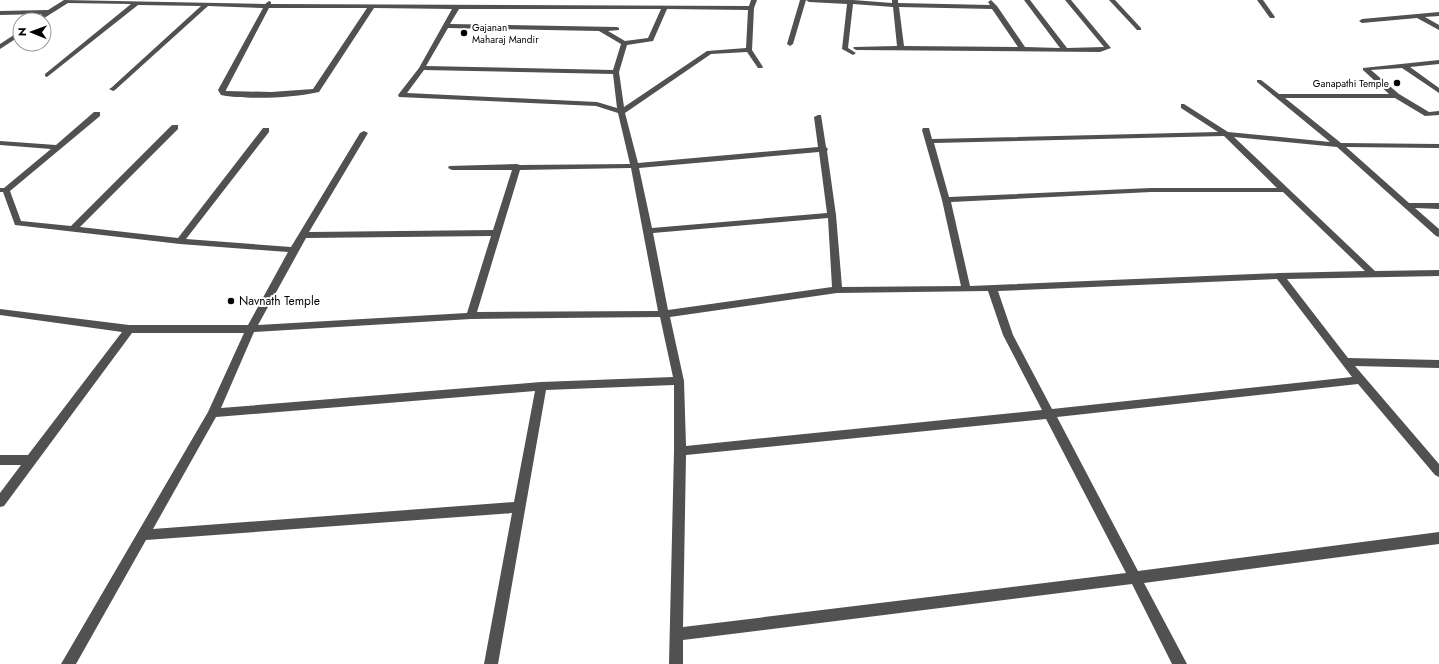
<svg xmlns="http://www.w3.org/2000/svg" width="1439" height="664" font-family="Jost,sans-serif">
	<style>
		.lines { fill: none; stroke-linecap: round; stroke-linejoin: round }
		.minor { fill: #515151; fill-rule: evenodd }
		.poi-dot { fill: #000; stroke: #fff; stroke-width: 1.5 }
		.labels { text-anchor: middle; stroke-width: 4; stroke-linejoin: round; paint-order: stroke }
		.far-poi-label { font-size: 10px; fill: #000; stroke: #fff; text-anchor: start }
		.poi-label { font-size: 12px; fill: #000; stroke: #fff; text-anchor: start }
	</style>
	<rect width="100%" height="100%" fill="#fff"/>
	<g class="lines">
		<!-- minor -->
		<g class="minor">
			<path d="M64,0l201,4 4,-3 2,1v2l478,2 2,-6h6l-3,8 -2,42 11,17 -1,1h-4l-11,-16 -36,2 -86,59 13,50 180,-16 -4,-30 4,-2h3l5,32 2,2 -1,2 9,64 6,72 119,-1 -19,-86 -20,-70 1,-2h6l3,11 286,-7 -37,-24v-4h3l44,28 102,10 -73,-60v-2h4l18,14h110l-26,-24v-2l76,-8v4l-29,3 29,21v5l-37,-25 -31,2 28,24 30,18 10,-1v4l-14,1 -30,-18h-110l56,45 98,1v4l-93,-1 63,56h30v6l-24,-1 24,21v8l-3,-1 -99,-89 -103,-10 141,134 64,-1v6l-152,3 61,79 91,2v8l-84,-2 84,98v13l-4,-2 -77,-91 -301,33 81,154 301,-39v12l-295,39 43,81h-15l-40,-80 -449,56v24h-14l5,-213v-66l-128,5 -48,274h-14l28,-151 -366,27 -70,124h-15l147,-252 36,-79h-112l-128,173 -4,1v-14l21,-28h-21v-10h28l94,-123 -122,-17v-6l129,16h119l40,-73 -108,-8 -165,-19 -12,-33h-3v-4h4l47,-39 -51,-4v-4l56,4 38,-33h6v4l-90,75 11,30 50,5 101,-101h6v4l-98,98 98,11 85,-110h6v4l-83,107 105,8 69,-114 4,-2 4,2 -59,99 184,-2 19,-60h-60l-4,-2 1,-2 68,-2 3,1 110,-1 -12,-51 -22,-7 -197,-9 -1,-2 21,-27 33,-59 -78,-1 -55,84c-26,6 -72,8 -98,3l-3,-5 45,-82 -55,-2 -93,84 -2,1 -4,-2 2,-1 90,-82 -63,-1 -91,72 -2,-1v-2l86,-70 -63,-1 -27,17h-7l8,-6 -42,1v-4l48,-1zM269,8h98l-54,81 -42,3 -45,-1v-1zM459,9h202l-13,29 -23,3 -17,-10 11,-1v-2l-2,-1 -167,-3zM667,9l81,1 -2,38 -39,3 -83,56 -5,-35 8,-27 26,-4zM448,28l151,3 22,13 -8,26 -187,-4zM424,70l189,4 4,34 -20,-6 -190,-9zM1224,136l53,52h-126l-202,9 -15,-54zM819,152l8,61 -175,15 -13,-60zM631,168l27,143 -181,1 43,-142zM1151,192h132l82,79 -85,2 -310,13 -19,-84zM828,218l4,69 -164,23 -15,-77zM491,236l-24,77 -209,12 48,-87zM1277,279l75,98 -300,32 -39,-74 -15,-44zM988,291l15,44 39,75 -356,36 -2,-65 -14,-64 167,-24zM660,317l13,60 -132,5 -320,26 33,-76 217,-13zM535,391l-21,111 -361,27 63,-112zM1046,419l80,154 -443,54 3,-172z"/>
			<polygon points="800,0 806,0 793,44 790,46 787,44"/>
			<path d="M806,0h47l39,3v-3h6v3l92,2 -2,-3 3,-2 6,6 28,41 35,1 -36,-48h6l37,48 37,-1 -39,-47h6l40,48 -11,4 -244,-2 -3,-2 1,-1 43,-1 -4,-39 -40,-3 -5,44 8,5 -3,2 -11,-6 5,-45 -38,-2zM899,7l93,2 26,38 -114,-1z"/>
			<polygon points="1109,0 1115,0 1141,28 1141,30 1137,30"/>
			<polygon points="1257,0 1263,0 1275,17 1274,18 1270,18"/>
			<polygon points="1439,12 1439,16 1425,17 1439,25 1439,30 1417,18 1362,23 1359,21 1362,19"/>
			<polygon points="20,31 20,36 0,49 0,44"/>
		</g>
	</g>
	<!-- markers -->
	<g class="poi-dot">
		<circle cx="464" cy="33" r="4"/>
		<circle cx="1397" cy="83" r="4"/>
		<circle cx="231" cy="301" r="4"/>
	</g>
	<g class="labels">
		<!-- far-poi labels -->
		<g class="far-poi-label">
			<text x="472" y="31">Gajanan<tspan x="472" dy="12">Maharaj Mandir</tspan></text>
			<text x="1389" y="87" text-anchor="end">Ganapathi Temple</text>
		</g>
		<!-- poi labels -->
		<g class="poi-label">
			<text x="239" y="305">Navnath Temple</text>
		</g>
	</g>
	<!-- north arrow -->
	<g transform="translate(32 32) rotate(271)"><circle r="19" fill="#ffffff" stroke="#999999"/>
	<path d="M0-3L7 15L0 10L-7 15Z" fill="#000000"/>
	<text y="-6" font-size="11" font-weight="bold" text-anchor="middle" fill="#000000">N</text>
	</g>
</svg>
